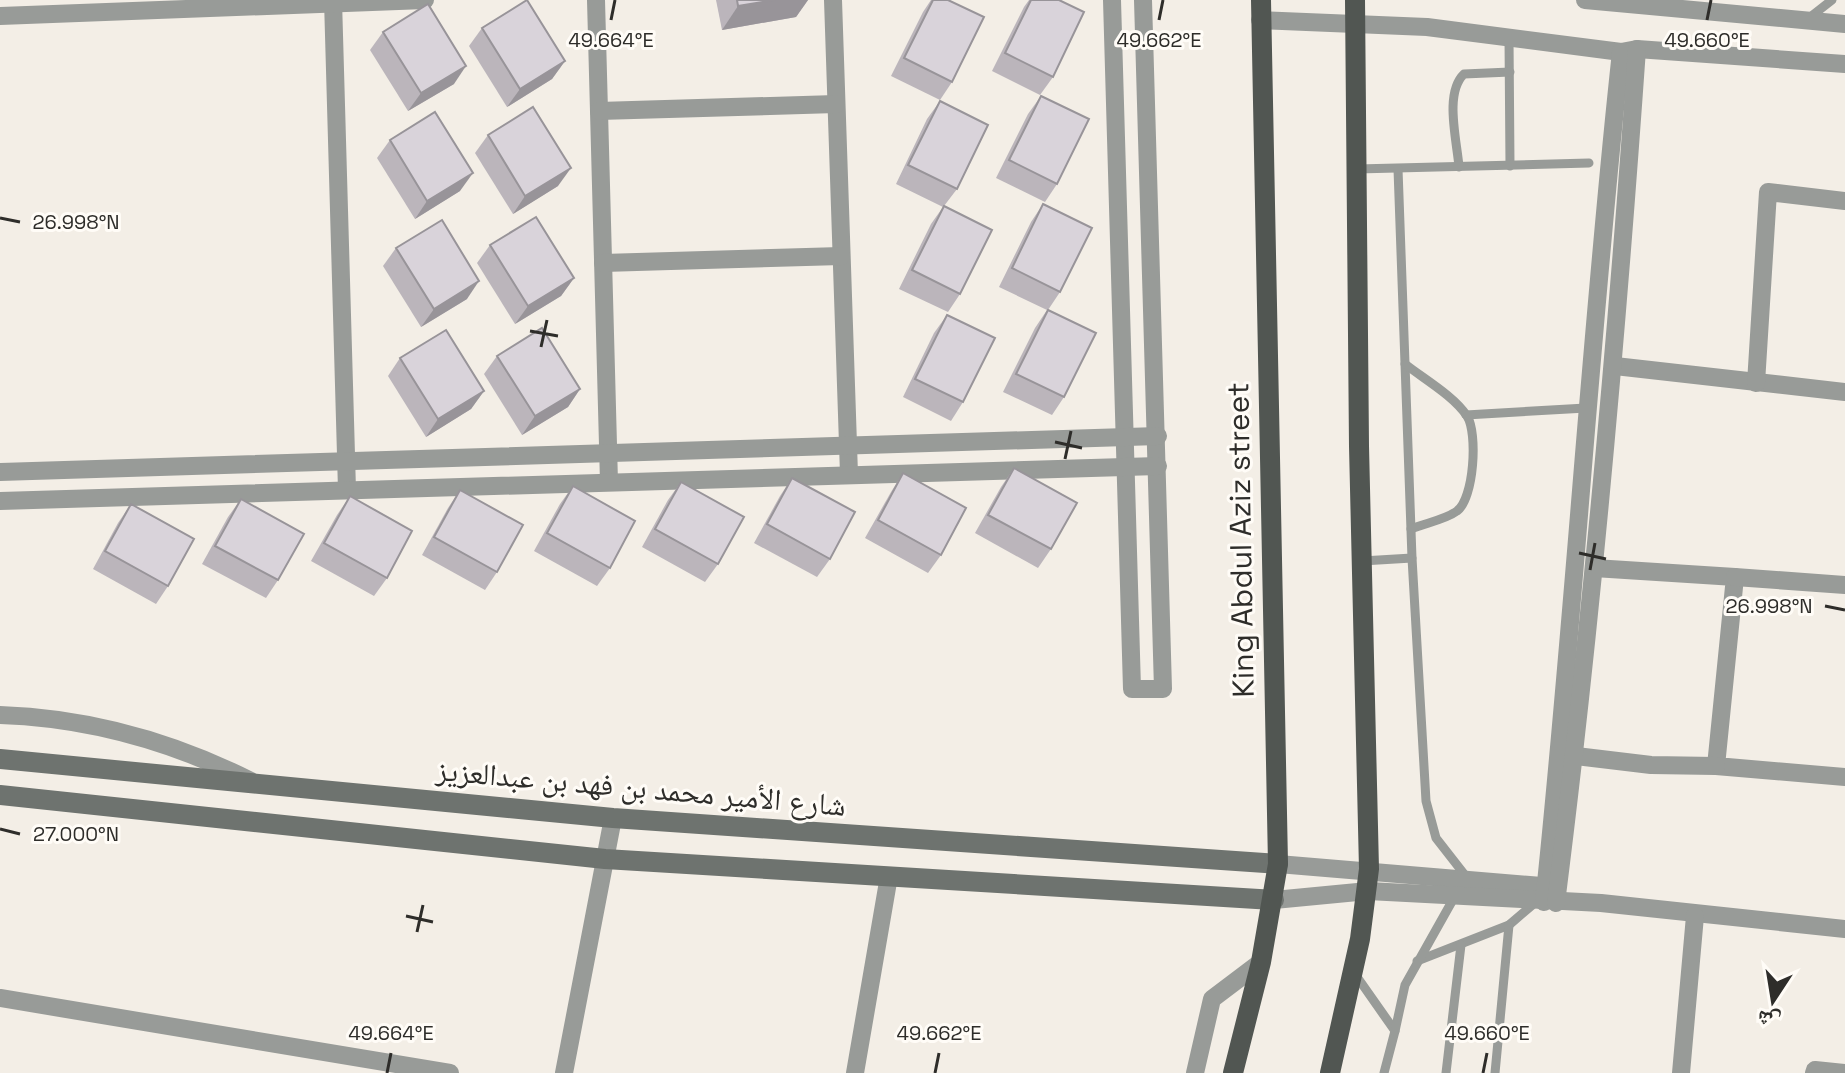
<svg xmlns="http://www.w3.org/2000/svg" width="1845" height="1073" font-family="'Space Grotesk','Noto Naskh Arabic',sans-serif">
	<style>
		.lines { fill: none; stroke-linecap: round; stroke-linejoin: round }
		.service { stroke: #989b98; stroke-width: 9 }
		.minor { stroke: #989b98; stroke-width: 18 }
		.secondary { stroke: #6e736f; stroke-width: 20 }
		.primary { stroke: #515652; stroke-width: 20 }
		.wall { fill: #bbb5bb }
		.shaded-wall { fill: #989499 }
		.building { fill: #d9d3da; stroke: #989499; stroke-width: 2 }
		.ticks { fill: none; stroke: #2e2d2a; stroke-width: 3 }
		.labels { text-anchor: middle; stroke-width: 6; stroke-linejoin: round; paint-order: stroke }
		.street-label { font-size: 30px; fill: #2e2d2a; stroke: #fffcf7 }
		.ticks-label { font-size: 20px; text-anchor: middle; fill: #2e2d2a; stroke: #fffcf7; stroke-width: 6; stroke-linejoin: round; paint-order: stroke }
	</style>
	<rect width="100%" height="100%" fill="#f3eee6"/>
	<g class="lines">
		<!-- service -->
		<g class="service">
			<polyline points="1809,18 1832,0"/>
			<polyline points="1509,38 1510,166"/>
			<path d="M1459,167c-2,-26 -15,-74 5,-93l46,-2"/>
			<polyline points="1357,169 1589,163"/>
			<polyline points="1398,169 1412,558 1426,801 1436,838 1468,879"/>
			<path d="M1405,364c19,15 49,32 62,52 11,17 7,83 -10,95 -12,9 -32,12 -46,18"/>
			<polyline points="1466,415 1586,408"/>
			<polyline points="1362,561 1412,558"/>
			<polyline points="1417,961 1509,925 1537,901"/>
			<polyline points="1355,974 1395,1031 1384,1073"/>
			<polyline points="1395,1031 1405,985 1455,896"/>
			<polyline points="1446,1073 1461,945"/>
			<polyline points="1495,1073 1509,925"/>
		</g>
		<!-- minor -->
		<g class="minor">
			<polyline points="333,0 347,490"/>
			<polyline points="596,0 609,482"/>
			<polyline points="833,0 849,474"/>
			<polyline points="1112,0 1132,689 1163,689 1143,0"/>
			<polyline points="1585,0 1845,24"/>
			<polyline points="0,16 425,0"/>
			<polyline points="1260,20 1427,27 1621,52 1637,49 1845,64"/>
			<polyline points="599,111 836,104"/>
			<polyline points="603,263 841,256"/>
			<polyline points="1615,366 1845,392"/>
			<polyline points="1756,383 1768,192 1845,201"/>
			<polyline points="0,472 1158,436"/>
			<polyline points="0,501 1158,466"/>
			<polyline points="1594,568 1735,577 1716,766 1845,777"/>
			<polyline points="1735,577 1845,585"/>
			<path d="M0,715c90,3 171,26 251,66"/>
			<polyline points="1576,756 1651,765 1716,766"/>
			<polyline points="1278,864 1554,887"/>
			<polyline points="1274,900 1368,891 1601,903 1845,929"/>
			<path d="M1544,902c30,-283 46,-567 77,-850"/>
			<path d="M1556,903c36,-284 61,-568 81,-854"/>
			<polyline points="0,998 450,1073"/>
			<polyline points="564,1073 613,818"/>
			<polyline points="855,1073 889,876"/>
			<polyline points="1195,1073 1212,999 1261,962"/>
			<polyline points="1681,1073 1695,916"/>
			<polyline points="1814,1073 1815,1070 1845,1073"/>
		</g>
		<!-- secondary -->
		<g class="secondary">
			<polyline points="0,759 613,818 1278,864"/>
			<polyline points="0,795 605,859 1274,900"/>
		</g>
		<!-- primary -->
		<g class="primary">
			<polyline points="1233,1073 1261,962 1278,864 1261,0"/>
			<polyline points="1330,1073 1360,939 1369,869 1359,446 1355,0"/>
		</g>
	</g>
	<!-- wall -->
	<g class="wall">
		<polygon points="716,0 808,0 796,17 722,30"/>
		<polygon points="931,0 948,0 952,82 940,100 891,76 923,12"/>
		<polygon points="1029,0 1059,0 1053,77 1040,95 992,71 1024,7"/>
		<polygon points="482,28 565,61 552,79 507,107 469,46"/>
		<polygon points="383,32 454,84 408,111 370,50"/>
		<polygon points="1041,96 1057,184 1045,202 996,178 1028,114"/>
		<polygon points="940,101 957,189 944,206 960,294 948,312 899,289 931,224 943,207 896,184 927,119"/>
		<polygon points="488,135 558,186 513,214 475,153"/>
		<polygon points="390,140 460,191 415,219 377,158"/>
		<polygon points="1043,204 1060,292 1048,310 1064,397 1052,415 1003,392 1035,328 1047,310 999,287 1031,222"/>
		<polygon points="490,245 574,278 561,296 515,324 477,263"/>
		<polygon points="396,248 467,299 421,327 383,266"/>
		<polygon points="947,315 963,402 951,421 903,397 934,333"/>
		<polygon points="497,356 580,389 568,407 522,435 484,374"/>
		<polygon points="400,358 484,391 471,409 426,437 388,376"/>
		<polygon points="1014,468 1051,549 1038,568 975,533 1001,487"/>
		<polygon points="903,473 941,555 928,573 865,538 891,492"/>
		<polygon points="792,478 830,559 817,577 754,543 780,496"/>
		<polygon points="681,482 718,564 705,582 642,547 668,500"/>
		<polygon points="573,486 610,568 597,586 534,551 560,504"/>
		<polygon points="460,490 497,572 485,590 422,555 448,508"/>
		<polygon points="350,496 387,578 374,596 311,561 337,515"/>
		<polygon points="241,499 278,580 266,598 202,564 228,517"/>
		<polygon points="131,504 168,586 156,604 93,569 118,523"/>
	</g>
	<!-- shaded-wall -->
	<g class="shaded-wall">
		<polygon points="775,0 808,0 796,17 722,30 738,6"/>
		<polygon points="565,61 552,79 507,107 520,89"/>
		<polygon points="466,66 454,84 408,111 421,93"/>
		<polygon points="571,168 558,186 513,214 525,196"/>
		<polygon points="473,173 460,191 415,219 427,201"/>
		<polygon points="574,278 561,296 515,324 528,306"/>
		<polygon points="479,281 467,299 421,327 434,309"/>
		<polygon points="580,389 568,407 522,435 535,416"/>
		<polygon points="484,391 471,409 426,437 438,419"/>
	</g>
	<!-- building -->
	<g class="building">
		<polygon points="527,0 565,61 520,89 482,28"/>
		<polygon points="737,0 775,0 738,6"/>
		<polygon points="933,0 948,0 984,17 952,82 904,58"/>
		<polygon points="1031,0 1059,0 1084,12 1053,77 1005,53"/>
		<polygon points="428,4 466,66 421,93 383,32"/>
		<polygon points="1041,96 1089,119 1057,184 1009,160"/>
		<polygon points="940,101 988,125 957,189 908,165"/>
		<polygon points="533,107 571,168 525,196 488,135"/>
		<polygon points="435,112 473,173 427,201 390,140"/>
		<polygon points="1043,204 1092,228 1060,292 1012,268"/>
		<polygon points="944,206 992,230 960,294 912,270"/>
		<polygon points="536,217 574,278 528,306 490,245"/>
		<polygon points="442,220 479,281 434,309 396,248"/>
		<polygon points="1048,310 1096,333 1064,397 1016,374"/>
		<polygon points="947,315 995,338 963,402 915,379"/>
		<polygon points="542,328 580,389 535,416 497,356"/>
		<polygon points="446,330 484,391 438,419 400,358"/>
		<polygon points="1014,468 1077,503 1051,549 988,515"/>
		<polygon points="903,473 966,508 941,555 878,520"/>
		<polygon points="792,478 855,512 830,559 767,524"/>
		<polygon points="681,482 744,517 718,564 655,529"/>
		<polygon points="573,486 635,521 610,568 547,533"/>
		<polygon points="460,490 523,525 497,572 434,537"/>
		<polygon points="350,496 412,531 387,578 324,543"/>
		<polygon points="241,499 304,534 278,580 215,546"/>
		<polygon points="131,504 194,539 168,586 105,551"/>
	</g>
	<!-- ticks -->
	<path class="ticks" d="M611,20l4,-20M1159,20l4,-20M1707,20l4,-20M0,218l20,4M530,331l28,5M541,347l6,-27M1055,442l27,6M1065,459l6,-28M1579,553l27,6M1590,570l5,-27M1825,606l20,4M0,829l20,5M406,916l27,6M417,932l6,-27M387,1073l4,-20M935,1073l4,-20M1483,1073l4,-20"/>
	<g class="labels">
		<!-- street labels -->
		<g class="street-label">
			<text transform="translate(1241 540) rotate(-91)" y="10">King Abdul Aziz street</text>
			<text transform="translate(641 788) rotate(5)" y="10">شارع الأمير محمد بن فهد بن عبدالعزيز</text>
		</g>
	</g>
	<g class="ticks-label">
		<text x="611" y="47">49.664°E</text>
		<text x="1159" y="47">49.662°E</text>
		<text x="1707" y="47">49.660°E</text>
		<text x="76" y="229">26.998°N</text>
		<text x="1769" y="613">26.998°N</text>
		<text x="76" y="841">27.000°N</text>
		<text x="391" y="1040">49.664°E</text>
		<text x="939" y="1040">49.662°E</text>
		<text x="1487" y="1040">49.660°E</text>
	</g>
	<!-- north arrow -->
	<g transform="translate(1773 1001) rotate(192)" stroke="#fffcf7" stroke-width="6" paint-order="stroke">
	<path d="M0-6L14 30L0 20L-14 30Z" fill="#2e2d2a"/>
	<text y="-12" font-size="22" font-weight="bold" text-anchor="middle" fill="#2e2d2a">ش</text>
	</g>
</svg>
